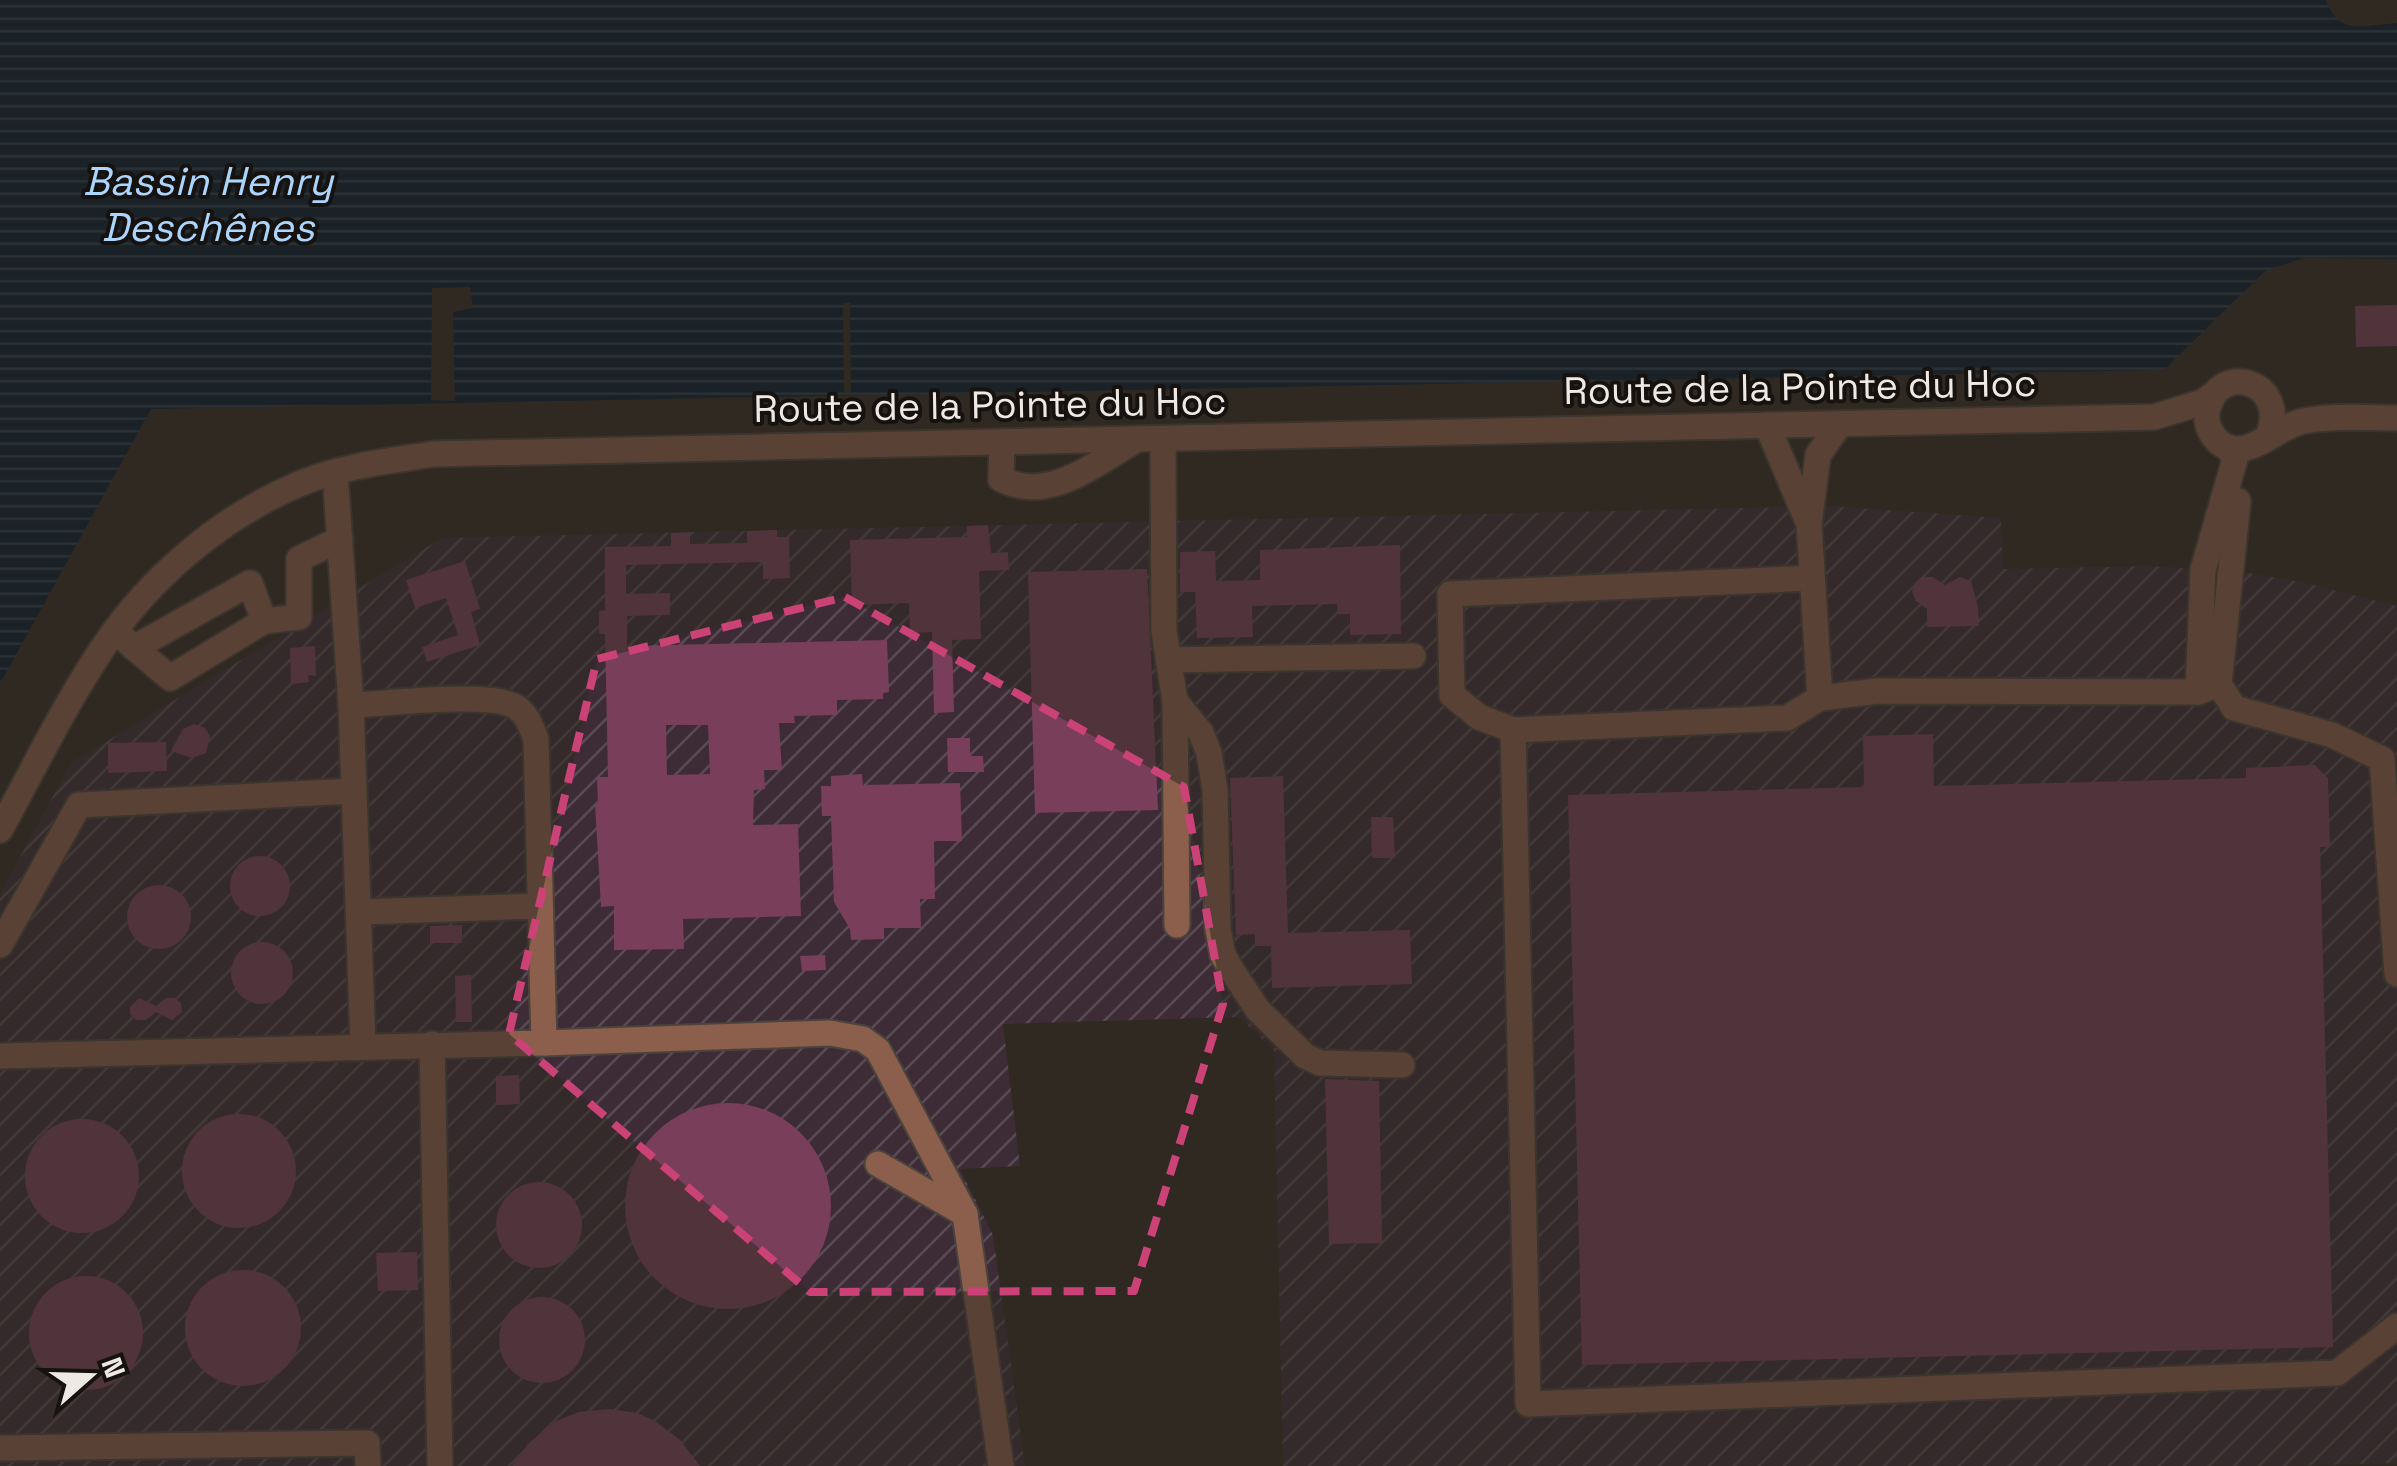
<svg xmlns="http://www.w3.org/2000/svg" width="2397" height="1466" font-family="'Space Grotesk',sans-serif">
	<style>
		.industrial { fill: url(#industrial-furrows) }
		.water { fill: url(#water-rules) }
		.pier { fill: #302922 }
		.building { fill: #793e5a; fill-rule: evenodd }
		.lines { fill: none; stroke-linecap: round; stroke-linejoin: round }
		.minor-casing { stroke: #4b443d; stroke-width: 29 }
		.minor { stroke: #8c5e4c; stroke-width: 25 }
		.marked { fill: none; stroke: #cb4276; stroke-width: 8; stroke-dasharray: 20 12; stroke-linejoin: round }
		.labels { text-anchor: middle; stroke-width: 8; stroke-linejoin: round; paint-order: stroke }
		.street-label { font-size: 38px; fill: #eee9e4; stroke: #15120f }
		.water-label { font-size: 40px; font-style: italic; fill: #abd5fd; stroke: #15120f }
	</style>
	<defs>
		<pattern id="industrial-furrows" width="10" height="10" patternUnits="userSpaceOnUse" patternTransform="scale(2.5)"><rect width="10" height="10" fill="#3d2c36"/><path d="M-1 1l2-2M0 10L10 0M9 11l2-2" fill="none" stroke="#594b53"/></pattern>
		<pattern id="water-rules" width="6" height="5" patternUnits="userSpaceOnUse" patternTransform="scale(2.5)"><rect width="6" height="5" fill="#01182e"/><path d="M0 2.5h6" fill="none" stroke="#263a4c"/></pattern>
	</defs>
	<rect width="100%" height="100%" fill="#302922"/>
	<!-- industrial -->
	<polygon class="industrial" points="1830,506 2001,518 2003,569 2148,566 2242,572 2301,582 2397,606 2397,1463 2286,1466 1283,1466 1274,1051 1239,1017 1003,1024 1020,1166 960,1169 993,1235 1025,1466 0,1466 0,894 71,763 442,538"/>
	<!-- water -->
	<path class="water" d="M0,0h2326c13,37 38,25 71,23v236l-93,-1 -39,13 -101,99 -2013,39 -151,275z"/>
	<!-- pier -->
	<g class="pier">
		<polygon points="470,287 473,308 453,312 455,401 431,400 432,288"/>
		<polygon points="843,303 850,303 851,393 844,393"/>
	</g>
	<!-- building -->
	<g class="building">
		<polygon points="2397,305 2397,346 2356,347 2355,306"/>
		<polygon points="988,525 991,553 1008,552 1009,570 979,571 981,639 952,640 954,712 934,713 932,632 910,633 909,603 852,605 850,540 967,537 967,526"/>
		<path d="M777,530v7h12l1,41 -27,1v-17l-137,3v29l44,-1v22l-43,1v30l260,-6 2,52 -6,1v6l-46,1v15l-43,1 1,7h-16l3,47h-18l1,19 -11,1 -1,35 45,-1 3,92 -118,3 1,30 -70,1v-44l-13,1 -6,-103h3l-1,-27h11l-3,-143h-6v-23l6,-1v-63l66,-1v-13l19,-1v12l57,-1v-12zM666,725h42l2,49 -43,1z"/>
		<polygon points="1400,545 1401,634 1350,635 1350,614 1338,614 1337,604 1252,606 1253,637 1197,638 1195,592 1180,592 1180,552 1215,551 1216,581 1260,580 1260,550"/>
		<polygon points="465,561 480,609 471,612 480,645 427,662 422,647 458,635 446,598 415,608 406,580"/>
		<polygon points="1147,569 1158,810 1035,813 1028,572"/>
		<polygon points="1922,577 1933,577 1945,585 1960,577 1971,581 1978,607 1979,626 1927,627 1927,609 1916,601 1912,592 1915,583"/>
		<polygon points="315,646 316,676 308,675 309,682 291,684 290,648"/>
		<polygon points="194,724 205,728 210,736 206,753 192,758 171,751 183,729"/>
		<polygon points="1933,734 1934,786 2246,778 2246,768 2315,765 2328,778 2330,847 2320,847 2333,1347 1582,1365 1568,795 1864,787 1863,736"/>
		<polygon points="947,738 970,738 970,756 983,756 984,772 948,772"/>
		<polygon points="166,742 167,771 108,773 108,743"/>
		<polygon points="862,774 863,785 960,783 962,841 934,841 935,899 920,899 921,928 884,928 884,939 851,940 850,929 834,902 831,816 822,816 821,786 831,786 831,776"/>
		<polygon points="1283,776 1288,933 1410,930 1412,984 1272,988 1271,946 1255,946 1255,934 1236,935 1230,778"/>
		<polygon points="1371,817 1393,817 1395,858 1372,858"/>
		<circle cx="260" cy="886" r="30"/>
		<circle cx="159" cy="917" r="32"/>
		<polygon points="462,925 462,943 430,943 430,926"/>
		<circle cx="262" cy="973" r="31"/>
		<polygon points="825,955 826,970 802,971 800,956"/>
		<polygon points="471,975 472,1022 456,1022 455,976"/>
		<polygon points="139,998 156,1006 166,998 174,998 181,1003 182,1012 172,1020 156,1012 146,1020 136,1020 130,1014 130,1007"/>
		<polygon points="519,1075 520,1104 496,1105 496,1076"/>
		<polygon points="1325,1079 1379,1081 1382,1243 1329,1244"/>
		<circle cx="728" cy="1206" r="103"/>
		<circle cx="239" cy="1171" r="57"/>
		<circle cx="82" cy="1176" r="57"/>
		<circle cx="539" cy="1225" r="43"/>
		<polygon points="417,1252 418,1290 378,1291 376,1253"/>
		<circle cx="243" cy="1328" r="58"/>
		<circle cx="86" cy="1333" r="57"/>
		<circle cx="542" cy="1340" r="43"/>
		<polygon points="610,1409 637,1413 655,1421 680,1440 700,1466 512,1466 528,1444 556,1421 579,1412"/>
	</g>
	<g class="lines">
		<defs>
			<g id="minor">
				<polyline points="1767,425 1808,522"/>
				<path d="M2269,434c19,-52 -49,-73 -61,-26 -3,10 0,21 6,29 26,33 61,-11 90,-16 30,-6 62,-3 93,-3"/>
				<polyline points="1163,440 1164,631 1175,701 1177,925"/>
				<path d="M1002,442l-1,37c46,24 91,-13 130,-36"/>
				<polyline points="335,472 351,705 363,1046"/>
				<polyline points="116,632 170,678 264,621 299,617 299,559 340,539"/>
				<polyline points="134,648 250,583 264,621"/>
				<polyline points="1168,660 1413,656"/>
				<polyline points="2219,684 2238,501"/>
				<polyline points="2198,692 2203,570 2235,459 2228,447"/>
				<polyline points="1820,698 1809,524 1818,455 1840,424"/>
				<polyline points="1175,701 1201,733 1209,753 1215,790 1218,929 1223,955 1233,972 1258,1010 1305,1056 1320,1063 1402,1065"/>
				<polyline points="1513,730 1479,717 1452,695 1450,594 1812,578"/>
				<path d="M0,830c33,-60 64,-124 102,-181 47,-71 119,-132 197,-165 43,-18 90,-23 135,-30l1720,-37 49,-15 11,-8"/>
				<polyline points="360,912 540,906"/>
				<polyline points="0,945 79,805 353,791"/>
				<polyline points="2397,974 2382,759 2332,735 2234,708 2219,684 2198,692 1877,691 1820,698 1787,718 1513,730 1528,1404 2337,1373 2397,1326"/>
				<polyline points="544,1043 830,1033 863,1039 878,1050 965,1214 878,1164"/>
				<polyline points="432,1044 440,1466"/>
				<path d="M0,1056l544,-13 -8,-304c-5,-12 -9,-25 -20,-32 -26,-16 -130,-3 -165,-2"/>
				<polyline points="965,1214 1001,1466"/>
				<polyline points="0,1448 367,1443 368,1466"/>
			</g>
		</defs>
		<!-- minor casing -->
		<use href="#minor" class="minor-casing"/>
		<!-- minor -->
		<use href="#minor" class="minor"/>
	</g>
	<!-- marked area -->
	<path d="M0 0H2397V1466H0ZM845,597l339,190 39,217 -89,287 -324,1 -301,-258 88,-375z" fill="#302922" fill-opacity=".55" fill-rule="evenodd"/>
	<path class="marked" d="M845,597l339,190 39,217 -89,287 -324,1 -301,-258 88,-375z"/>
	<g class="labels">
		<!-- street labels -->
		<g class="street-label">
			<text transform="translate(1800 387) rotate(-1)" y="13">Route de la Pointe du Hoc</text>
			<text transform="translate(990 405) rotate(-1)" y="13">Route de la Pointe du Hoc</text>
		</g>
		<!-- water labels -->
		<g class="water-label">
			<text x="208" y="195">Bassin Henry<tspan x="208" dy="46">Deschênes</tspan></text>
		</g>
	</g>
	<!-- north arrow -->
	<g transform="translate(90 1376) rotate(70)" stroke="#15120f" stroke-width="8" paint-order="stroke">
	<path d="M0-8L18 38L0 25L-18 38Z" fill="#eee9e4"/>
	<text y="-15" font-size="28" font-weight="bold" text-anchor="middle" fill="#eee9e4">N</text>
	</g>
</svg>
